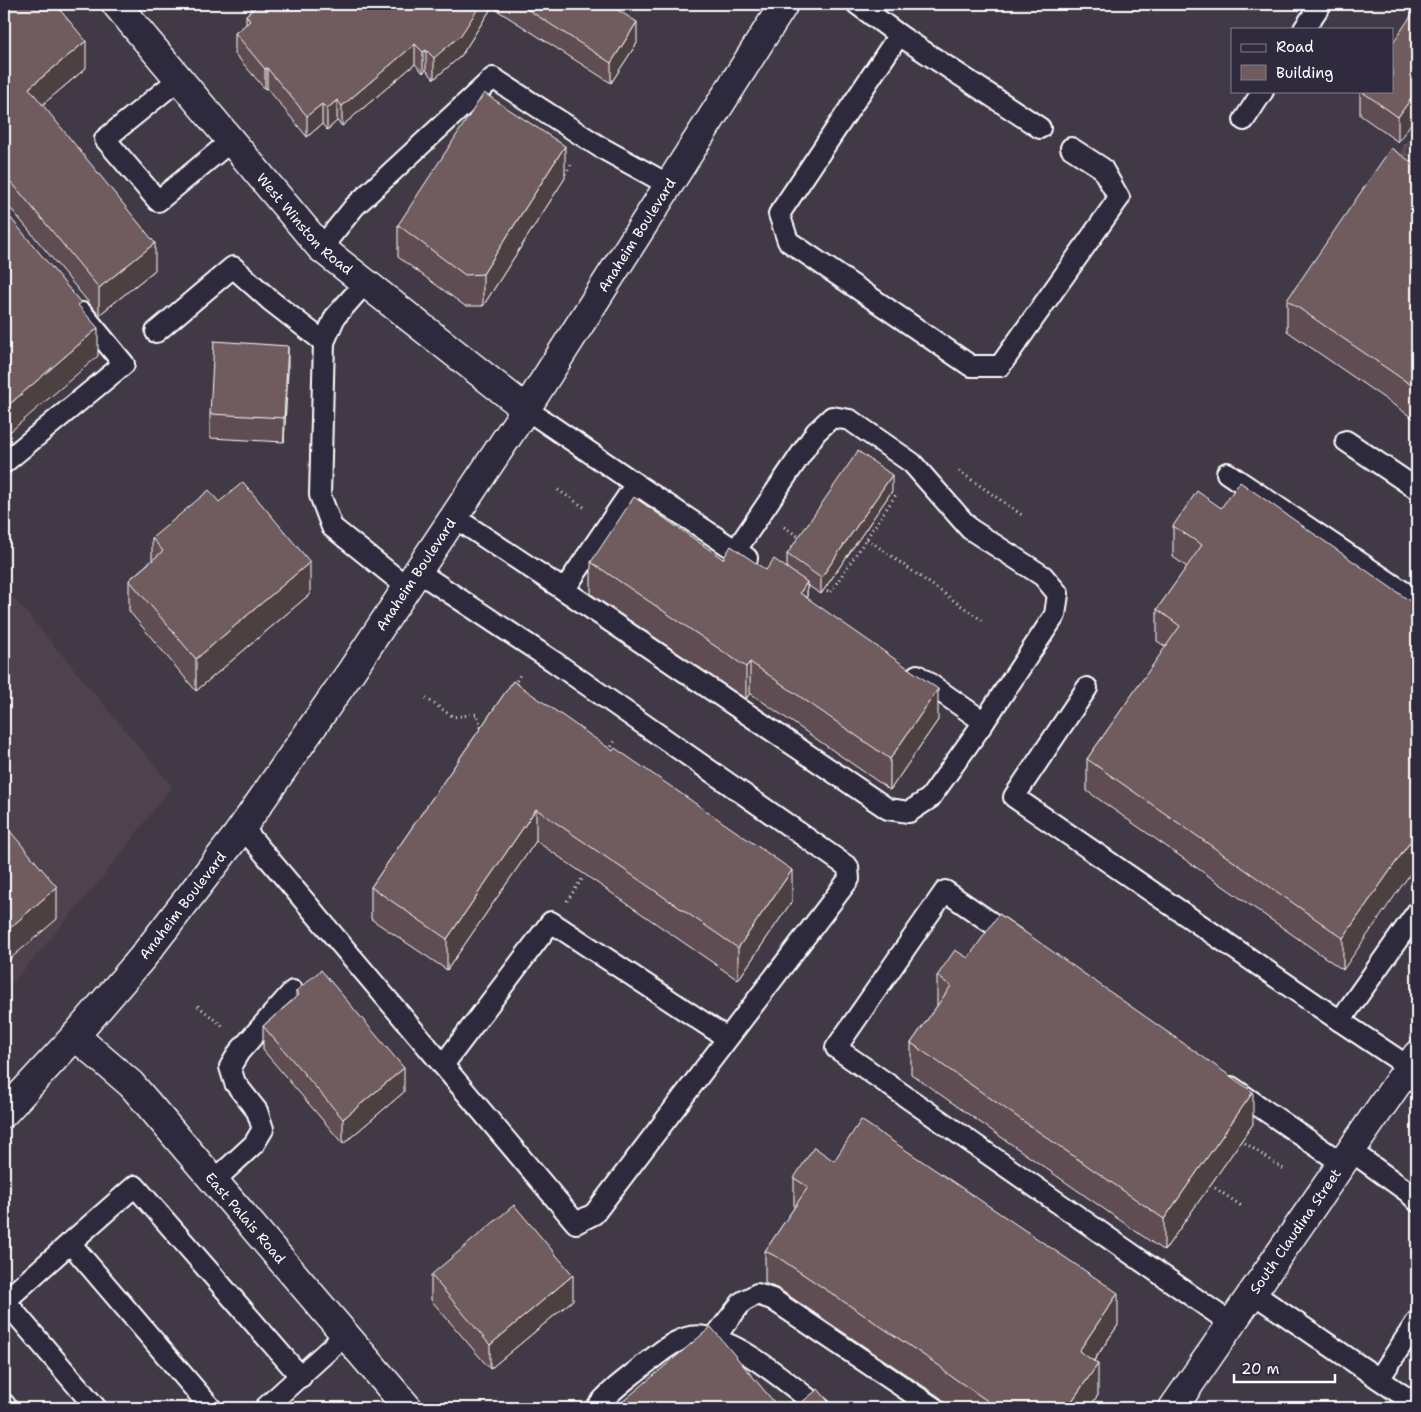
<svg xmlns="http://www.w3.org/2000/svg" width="1421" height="1412" font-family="'Shantell Sans',sans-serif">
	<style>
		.built { fill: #50434e }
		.industrial { fill: url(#industrial-grid) }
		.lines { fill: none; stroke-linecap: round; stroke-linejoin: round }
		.service-casing { stroke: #fff; stroke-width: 24 }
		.minor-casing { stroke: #fff; stroke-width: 31 }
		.secondary-casing { stroke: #fff; stroke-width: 31 }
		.path { stroke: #fff; stroke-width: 3; stroke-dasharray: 1 4; stroke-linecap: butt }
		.service { stroke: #2f2a3d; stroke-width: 20 }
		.minor { stroke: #2f2a3d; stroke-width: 28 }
		.secondary { stroke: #2f2a3d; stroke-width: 28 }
		.wall { fill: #604e52; stroke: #fff }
		.shaded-wall { fill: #4e4042; stroke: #fff }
		.building { fill: #705b5f; stroke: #fff }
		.labels { text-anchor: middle; stroke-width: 5; stroke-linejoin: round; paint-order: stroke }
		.street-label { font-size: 14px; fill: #fff; stroke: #2f2a3d }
	</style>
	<defs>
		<pattern id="industrial-grid" width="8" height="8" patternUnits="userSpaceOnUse" patternTransform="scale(1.25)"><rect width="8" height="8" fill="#50434e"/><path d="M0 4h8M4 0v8" fill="none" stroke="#6a5f69"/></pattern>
	</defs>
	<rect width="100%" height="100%" fill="#423947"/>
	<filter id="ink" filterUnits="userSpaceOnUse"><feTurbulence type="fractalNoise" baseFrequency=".02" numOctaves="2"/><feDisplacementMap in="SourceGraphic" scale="10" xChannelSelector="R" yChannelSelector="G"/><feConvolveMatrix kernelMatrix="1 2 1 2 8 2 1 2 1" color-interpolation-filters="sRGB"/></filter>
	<g filter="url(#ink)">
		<!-- built -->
		<polygon class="built" points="4,586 172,786 105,874 4,993"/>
		<!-- industrial -->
		<polygon class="industrial" points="1417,126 1417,195 1385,173"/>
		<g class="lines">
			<defs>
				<g id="service">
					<polyline points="857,4 899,35 1040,128"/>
					<polyline points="1304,29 1321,4"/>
					<polyline points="899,35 779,214 788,241 971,366 1000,366 1119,198 1102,168 1071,148"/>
					<polyline points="179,79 105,139 158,201 231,141"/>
					<polyline points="1244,120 1263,91"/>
					<polyline points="321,248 355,206 493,78 600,147 669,185"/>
					<polyline points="365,283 335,317 324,342 320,495 332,527 407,587"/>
					<polyline points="156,332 233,267 271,301 324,342"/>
					<polyline points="1346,441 1417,489"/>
					<polyline points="4,463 124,364 82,313"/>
					<polyline points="1227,473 1417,601"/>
					<polyline points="636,484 747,558"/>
					<polyline points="454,517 564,590 636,484 526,409"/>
					<polyline points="564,590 888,809 909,812 930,798 984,722 1055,615 1058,594 1043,576 970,529 912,463 850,420 832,417 816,432 736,550"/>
					<polyline points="917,675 984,722"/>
					<polyline points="1087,688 1014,797 1340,1021"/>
					<polyline points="242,827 576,1223 594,1214 849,879 848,867 553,661 417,571"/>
					<polyline points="1015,939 945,891 836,1048 1232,1324"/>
					<polyline points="443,1065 551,922 727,1038"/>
					<polyline points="1409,1067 1340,1021 1417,912"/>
					<polyline points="1231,1087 1343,1164"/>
					<polyline points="1351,1151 1408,1192 1417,1201"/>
					<polyline points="214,1181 254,1144 263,1129 257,1111 235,1083 230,1067 239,1052 293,991"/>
					<polyline points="70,1243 135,1186 301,1377"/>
					<polyline points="1253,1293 1417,1405"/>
					<polyline points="714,1338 742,1302 757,1294 772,1299 934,1408"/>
					<polyline points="1379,1379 1417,1321"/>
					<polyline points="4,1404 7,1408"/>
					<polyline points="96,1408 5,1301 70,1243 211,1408"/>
					<polyline points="265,1408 345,1335"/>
					<path d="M596,1408c13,-17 31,-29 48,-43 13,-10 26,-22 42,-27 38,-13 105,48 134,70"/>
				</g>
				<g id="minor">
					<path id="s1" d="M116,4l205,244 205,161"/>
					<path id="s2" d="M75,1036l56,48 277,324"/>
					<path id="s3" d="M1173,1408l244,-353"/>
				</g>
				<g id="secondary">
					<path id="s4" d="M4,1113l71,-77 67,-78 95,-123 113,-162 176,-264 258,-405"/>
				</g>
			</defs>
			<!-- service casing -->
			<use href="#service" class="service-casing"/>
			<!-- minor casing -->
			<use href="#minor" class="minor-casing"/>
			<!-- secondary casing -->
			<use href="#secondary" class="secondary-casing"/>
			<!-- path -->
			<g class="path">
				<polyline points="565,174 572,163"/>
				<polyline points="959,471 1022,515"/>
				<polyline points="558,490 587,509"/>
				<polyline points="784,527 802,539"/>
				<polyline points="867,539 983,621"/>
				<polyline points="823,588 830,593 897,493"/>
				<polyline points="514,685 521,673"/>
				<polyline points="426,698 453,717 477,714 482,731"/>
				<polyline points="609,751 616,739"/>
				<polyline points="567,901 582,879"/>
				<polyline points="198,1006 225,1028"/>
				<polyline points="1245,1143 1285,1170"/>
				<polyline points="1215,1188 1243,1207"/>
			</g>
			<!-- service -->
			<use href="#service" class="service"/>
			<!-- minor -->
			<use href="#minor" class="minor"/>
			<!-- secondary -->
			<use href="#secondary" class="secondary"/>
		</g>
		<!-- wall -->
		<g class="wall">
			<polygon points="4,4 86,68 42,105 155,270 99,315 13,211 9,208 4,207"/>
			<polygon points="251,4 608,4 637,43 611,83 492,7 461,56 434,79 426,70 423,73 415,64 342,126 337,121 327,130 322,124 307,137 267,88 265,89 235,54 235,33 246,25 246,15 251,11"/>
			<polygon points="1417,7 1398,142 1360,115 1360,91 1392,91"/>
			<polygon points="1417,166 1417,421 1287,331 1287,300"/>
			<polygon points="565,178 483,306 465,306 398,257 398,225"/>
			<polygon points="288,370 284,442 210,438 210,414"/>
			<polygon points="892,491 821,594 807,585 807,599 938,720 890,790 750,693 746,699 591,594 591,562 723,559 766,570 787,568 787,554"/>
			<polygon points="219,502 310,594 196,691 129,611 129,580 152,560 152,538"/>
			<polygon points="1221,508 1417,606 1343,970 1087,791 1087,759 1166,647 1157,641 1157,609 1187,567 1173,557 1173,526"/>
			<polygon points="513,681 792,901 738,980 536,841 447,970 371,919 371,887"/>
			<polygon points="968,958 1253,1124 1164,1251 911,1074 911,1043 937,1006 937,976"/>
			<polygon points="296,991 404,1092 343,1144 263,1050 263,1026 296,997"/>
			<polygon points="834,1161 1118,1325 1094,1361 1098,1395 1089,1408 951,1408 945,1404 941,1398 779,1289 765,1283 765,1251 794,1208 794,1178"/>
			<polygon points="431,1275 573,1300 490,1369 431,1300"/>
		</g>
		<!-- shaded-wall -->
		<g class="shaded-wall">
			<polygon points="481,4 492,4 492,7 461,56 434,79 434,58"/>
			<polygon points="637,22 637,43 611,83 611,63"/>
			<polygon points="86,41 86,68 29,116 29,88"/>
			<polygon points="415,44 415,64 342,126 342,106"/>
			<polygon points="426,50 426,70 423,73 423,52"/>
			<polygon points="267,68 267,88 265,89 265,69"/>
			<polygon points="1417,90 1417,115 1398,142 1398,117"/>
			<polygon points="337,100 337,121 327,130 327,109"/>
			<polygon points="322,104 322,124 307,137 307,116"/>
			<polygon points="565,146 565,178 483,306 483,274"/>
			<polygon points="155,243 155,270 99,315 99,288"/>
			<polygon points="98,328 98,356 4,437 4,409"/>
			<polygon points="288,346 288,370 284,442 284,418"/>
			<polygon points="892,475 892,491 821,594 821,578"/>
			<polygon points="310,562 310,594 196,691 196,659"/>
			<polygon points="807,582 807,614 800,593"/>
			<polygon points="750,662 750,693 746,699 746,667"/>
			<polygon points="938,689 938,720 890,790 890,759"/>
			<polygon points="536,809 536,841 447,970 447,939"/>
			<polygon points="1417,832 1417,864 1343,970 1343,938"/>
			<polygon points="792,870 792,901 738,980 738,948"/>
			<polygon points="57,887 57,919 4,964 4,933"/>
			<polygon points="404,1068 404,1092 343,1144 343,1119"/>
			<polygon points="1253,1092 1253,1124 1164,1251 1164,1219"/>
			<polygon points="573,1275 573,1300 490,1369 490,1345"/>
			<polygon points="1118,1293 1118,1325 1079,1382 1079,1351"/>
			<polygon points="1098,1364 1098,1395 1089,1408 1067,1408"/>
		</g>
		<!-- building -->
		<g class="building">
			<polygon points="4,4 55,4 86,41 29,88 155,243 99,288 13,184 9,181 4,180"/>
			<polygon points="253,4 481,4 461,35 434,58 426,50 423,52 415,44 342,106 337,100 327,109 322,104 307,116 267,68 265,69 235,33 250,21 246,15 256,7"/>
			<polygon points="519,4 608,4 637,22 611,63"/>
			<polygon points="1417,7 1417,90 1398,117 1361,91 1392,91 1392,44"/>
			<polygon points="484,93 565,146 483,274 465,275 398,225"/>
			<polygon points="1391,148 1417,166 1417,389 1287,300"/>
			<polygon points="4,210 81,303 78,305 98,328 4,409"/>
			<polygon points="214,341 288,346 284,418 210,414"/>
			<polygon points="858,451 892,475 821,578 787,554"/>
			<polygon points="243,482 310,562 196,659 129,580 163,551 152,538 209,490 219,502"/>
			<polygon points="1240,482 1417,606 1417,832 1343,938 1087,759 1180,626 1157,609 1202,545 1173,526 1197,491 1221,508"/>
			<polygon points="634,497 723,559 731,546 766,570 774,559 807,582 800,593 938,689 890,759 750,662 746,667 591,562"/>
			<polygon points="513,681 613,751 615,748 792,870 738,948 536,809 447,939 371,887"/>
			<polygon points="4,824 57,887 4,933"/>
			<polygon points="999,914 1253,1092 1164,1219 911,1043 951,986 937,976 955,950 968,958"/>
			<polygon points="321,970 404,1068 343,1119 263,1026 299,995 296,991"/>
			<polygon points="861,1120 1118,1293 1079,1351 1098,1364 1067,1408 998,1408 945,1372 941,1367 779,1258 765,1251 808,1187 794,1178 814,1147 834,1161"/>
			<polygon points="514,1205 573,1275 490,1345 431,1275"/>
			<polygon points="711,1327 779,1408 615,1408"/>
			<polygon points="818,1389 834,1408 795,1408"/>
		</g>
	</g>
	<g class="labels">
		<!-- street labels -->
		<g class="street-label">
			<text dy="5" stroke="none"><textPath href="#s1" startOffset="290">West Winston Road</textPath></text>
			<text dy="5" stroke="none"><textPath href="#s4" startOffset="1084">Anaheim Boulevard</textPath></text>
			<text dy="5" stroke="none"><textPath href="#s4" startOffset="679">Anaheim Boulevard</textPath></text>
			<text dy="5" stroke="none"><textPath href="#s4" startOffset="274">Anaheim Boulevard</textPath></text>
			<text dy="5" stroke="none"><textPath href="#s2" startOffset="250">East Palais Road</textPath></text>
			<text dy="5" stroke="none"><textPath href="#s3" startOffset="215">South Claudina Street</textPath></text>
		</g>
	</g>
	<!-- margin -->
	<rect width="1421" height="1412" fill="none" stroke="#2f2a3d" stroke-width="20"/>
	<rect x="10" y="10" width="1401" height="1392" fill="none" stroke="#fff" stroke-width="2" filter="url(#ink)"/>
	<!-- legend -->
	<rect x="1231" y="28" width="162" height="65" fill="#2f2a3d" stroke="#827f8b"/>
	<rect x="1241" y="44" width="25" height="8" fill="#2f2a3d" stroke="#827f8b"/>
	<text x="1276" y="52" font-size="15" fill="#ffffff">Road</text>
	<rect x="1241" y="65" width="25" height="15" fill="#705b5f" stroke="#827f8b"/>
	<text x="1276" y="78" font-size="15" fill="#ffffff">Building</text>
	<!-- scale -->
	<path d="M1234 1374v8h101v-8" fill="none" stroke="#ffffff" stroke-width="2.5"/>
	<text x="1241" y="1374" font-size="15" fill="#ffffff" stroke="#2f2a3d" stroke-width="4" paint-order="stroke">20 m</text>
</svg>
